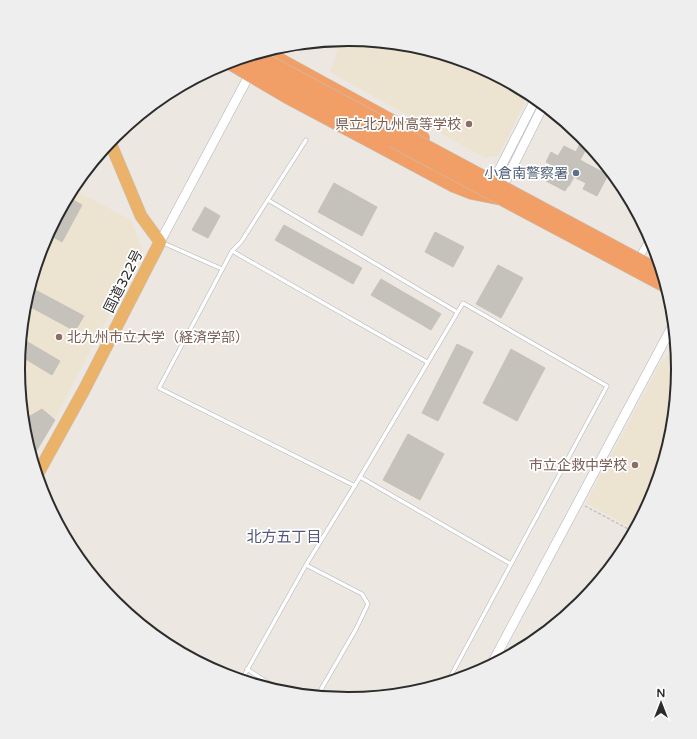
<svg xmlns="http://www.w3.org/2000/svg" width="697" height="739" font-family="'Varela Round','Noto Sans JP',sans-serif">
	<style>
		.education { fill: #ece3d1 }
		.building { fill: #c5c1bb; stroke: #c8c2b9 }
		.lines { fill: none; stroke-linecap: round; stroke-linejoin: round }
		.service-casing { stroke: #b0b2bb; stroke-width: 4.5 }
		.minor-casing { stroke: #b0b2bb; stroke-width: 8 }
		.tertiary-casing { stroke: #b0b2bb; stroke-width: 10 }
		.trunk-casing { stroke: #c4c4c4; stroke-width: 13 }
		.motorway-casing { stroke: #c4c4c4; stroke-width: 14 }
		.path { stroke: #c4c4c4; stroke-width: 1.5; stroke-dasharray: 3 2; stroke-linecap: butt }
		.service { stroke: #fff; stroke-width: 3.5 }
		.minor { stroke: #fff; stroke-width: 7 }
		.tertiary { stroke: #fff; stroke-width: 9 }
		.trunk { stroke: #ebb269; stroke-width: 12 }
		.motorway { stroke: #f19f66; stroke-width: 13 }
		.motorway-bridge-casing { stroke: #c4c4c4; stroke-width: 14; stroke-linecap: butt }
		.motorway-bridge { stroke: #f19f66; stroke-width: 13 }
		.education-dot { fill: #8d6e63; stroke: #fff; stroke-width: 1.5 }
		.service-dot { fill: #5c6f8a; stroke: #fff; stroke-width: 1.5 }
		.labels { text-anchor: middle; stroke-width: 3.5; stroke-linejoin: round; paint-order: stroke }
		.education-label { font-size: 14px; fill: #785e54; stroke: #fff; text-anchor: end }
		.service-label { font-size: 14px; fill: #4e5e75; stroke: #fff; text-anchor: end }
		.street-label { font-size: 14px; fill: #2c2c2c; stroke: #fff }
		.neighbourhood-label { font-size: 15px; fill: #505879; stroke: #fff }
		.rim { fill: none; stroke: #2c2c2c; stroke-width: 2 }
	</style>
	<rect width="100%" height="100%" fill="#ece7e0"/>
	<!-- education -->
	<g class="education">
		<polygon points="349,39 413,45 475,64 529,93 499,155 485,158 330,72 342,40"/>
		<polygon points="72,189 131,220 142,251 33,461 24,434 18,369 24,305 43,243"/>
		<polygon points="676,341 679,370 673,434 654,496 636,530 586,503 661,362 668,355"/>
	</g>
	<!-- building -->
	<g class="building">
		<polygon points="583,137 589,144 580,160 608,175 597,196 583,189 586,183 574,177 569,186 568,186 565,191 546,181 554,166 546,162 551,152 558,156 564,146 576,152"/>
		<polygon points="334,183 377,207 362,236 318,212"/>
		<polygon points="68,197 82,205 62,242 48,234"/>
		<polygon points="205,207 220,216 208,238 192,230"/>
		<polygon points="284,225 362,268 353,284 275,240"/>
		<polygon points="435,232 464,247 453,267 425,252"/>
		<polygon points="498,265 523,278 501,318 476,304"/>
		<polygon points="381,279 441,314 431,330 371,295"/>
		<polygon points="30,287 84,316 75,331 25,304"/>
		<polygon points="21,338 60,361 52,375 19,355"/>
		<polygon points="457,344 473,352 438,421 422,413"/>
		<polygon points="511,349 545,368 517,421 483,403"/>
		<polygon points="42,409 55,420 32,458 24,434 24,427 30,416"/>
		<polygon points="408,434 444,454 420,500 383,480"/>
	</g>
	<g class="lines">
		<defs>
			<g id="service">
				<polyline points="306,140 241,242 232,251 159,388 355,486"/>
				<polyline points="268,200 457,312"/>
				<polyline points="161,242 222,269"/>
				<polyline points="232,251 427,362"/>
				<polyline points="360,477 511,564"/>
				<polyline points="306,565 362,594 368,604 356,629 319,693"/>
				<polyline points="247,669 273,686 319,693 341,699"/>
				<polyline points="241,681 306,565 360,477 463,303 607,386 447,683"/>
			</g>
			<polyline id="minor" points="639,258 651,237"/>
			<g id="tertiary">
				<polyline points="491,186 536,98"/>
				<polyline points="500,192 544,104"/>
				<polyline points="160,242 252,70"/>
				<polyline points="490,667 674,323"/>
			</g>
			<polyline id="trunk" points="37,475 84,390 160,242 141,216 110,142"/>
			<g id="motorway">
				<polyline points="264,51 423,138"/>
				<polyline points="383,148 454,186 472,193 497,198"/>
			</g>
		</defs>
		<!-- service casing -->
		<use href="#service" class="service-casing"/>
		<!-- minor casing -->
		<use href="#minor" class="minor-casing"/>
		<!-- tertiary casing -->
		<use href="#tertiary" class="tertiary-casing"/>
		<!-- trunk casing -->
		<use href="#trunk" class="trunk-casing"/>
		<!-- motorway casing -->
		<use href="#motorway" class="motorway-casing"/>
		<!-- path -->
		<polyline class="path" points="585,506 634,532"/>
		<!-- service -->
		<use href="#service" class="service"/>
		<!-- minor -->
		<use href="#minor" class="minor"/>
		<!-- tertiary -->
		<use href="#tertiary" class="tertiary"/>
		<!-- trunk -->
		<use href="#trunk" class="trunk"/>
		<!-- motorway -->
		<use href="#motorway" class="motorway"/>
		<defs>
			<g id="motorway-bridge">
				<polyline points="254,54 663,273"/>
				<polyline points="239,59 667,287"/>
				<polyline points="231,64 287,97 383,148"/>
			</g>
		</defs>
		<!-- motorway-bridge casing -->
		<use href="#motorway-bridge" class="motorway-bridge-casing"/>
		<!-- motorway-bridge -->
		<use href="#motorway-bridge" class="motorway-bridge"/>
	</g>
	<!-- markers -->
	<g class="education-dot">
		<circle cx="469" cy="124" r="4"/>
		<circle cx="59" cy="337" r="4"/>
		<circle cx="635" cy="465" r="4"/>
	</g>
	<circle class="service-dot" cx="576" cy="173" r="4"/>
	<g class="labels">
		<!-- education labels -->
		<g class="education-label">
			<text x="461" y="129">県立北九州高等学校</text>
			<text x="67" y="342" text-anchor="start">北九州市立大学（経済学部）</text>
			<text x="627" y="470">市立企救中学校</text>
		</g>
		<!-- service labels -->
		<g class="service-label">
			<text x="568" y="178">小倉南警察署</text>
		</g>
		<!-- street labels -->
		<g class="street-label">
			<text transform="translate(123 281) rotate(-63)" y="5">国道322号</text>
		</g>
		<!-- neighbourhood labels -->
		<g class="neighbourhood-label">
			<text x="284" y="542">北方五丁目</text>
		</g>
	</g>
	<!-- crop -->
	<path d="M0 0H697V739H0ZM25 369a323 323 0 1 1 646 0a323 323 0 1 1-646 0Z" fill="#eee" fill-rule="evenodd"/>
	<path class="rim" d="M25 369a323 323 0 1 1 646 0a323 323 0 1 1-646 0Z"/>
	<!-- north arrow -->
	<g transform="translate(661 703)" stroke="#ffffff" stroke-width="3" paint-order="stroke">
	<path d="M0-3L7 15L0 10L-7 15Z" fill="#2c2c2c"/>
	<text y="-6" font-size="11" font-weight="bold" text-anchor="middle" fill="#2c2c2c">N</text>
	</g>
</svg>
